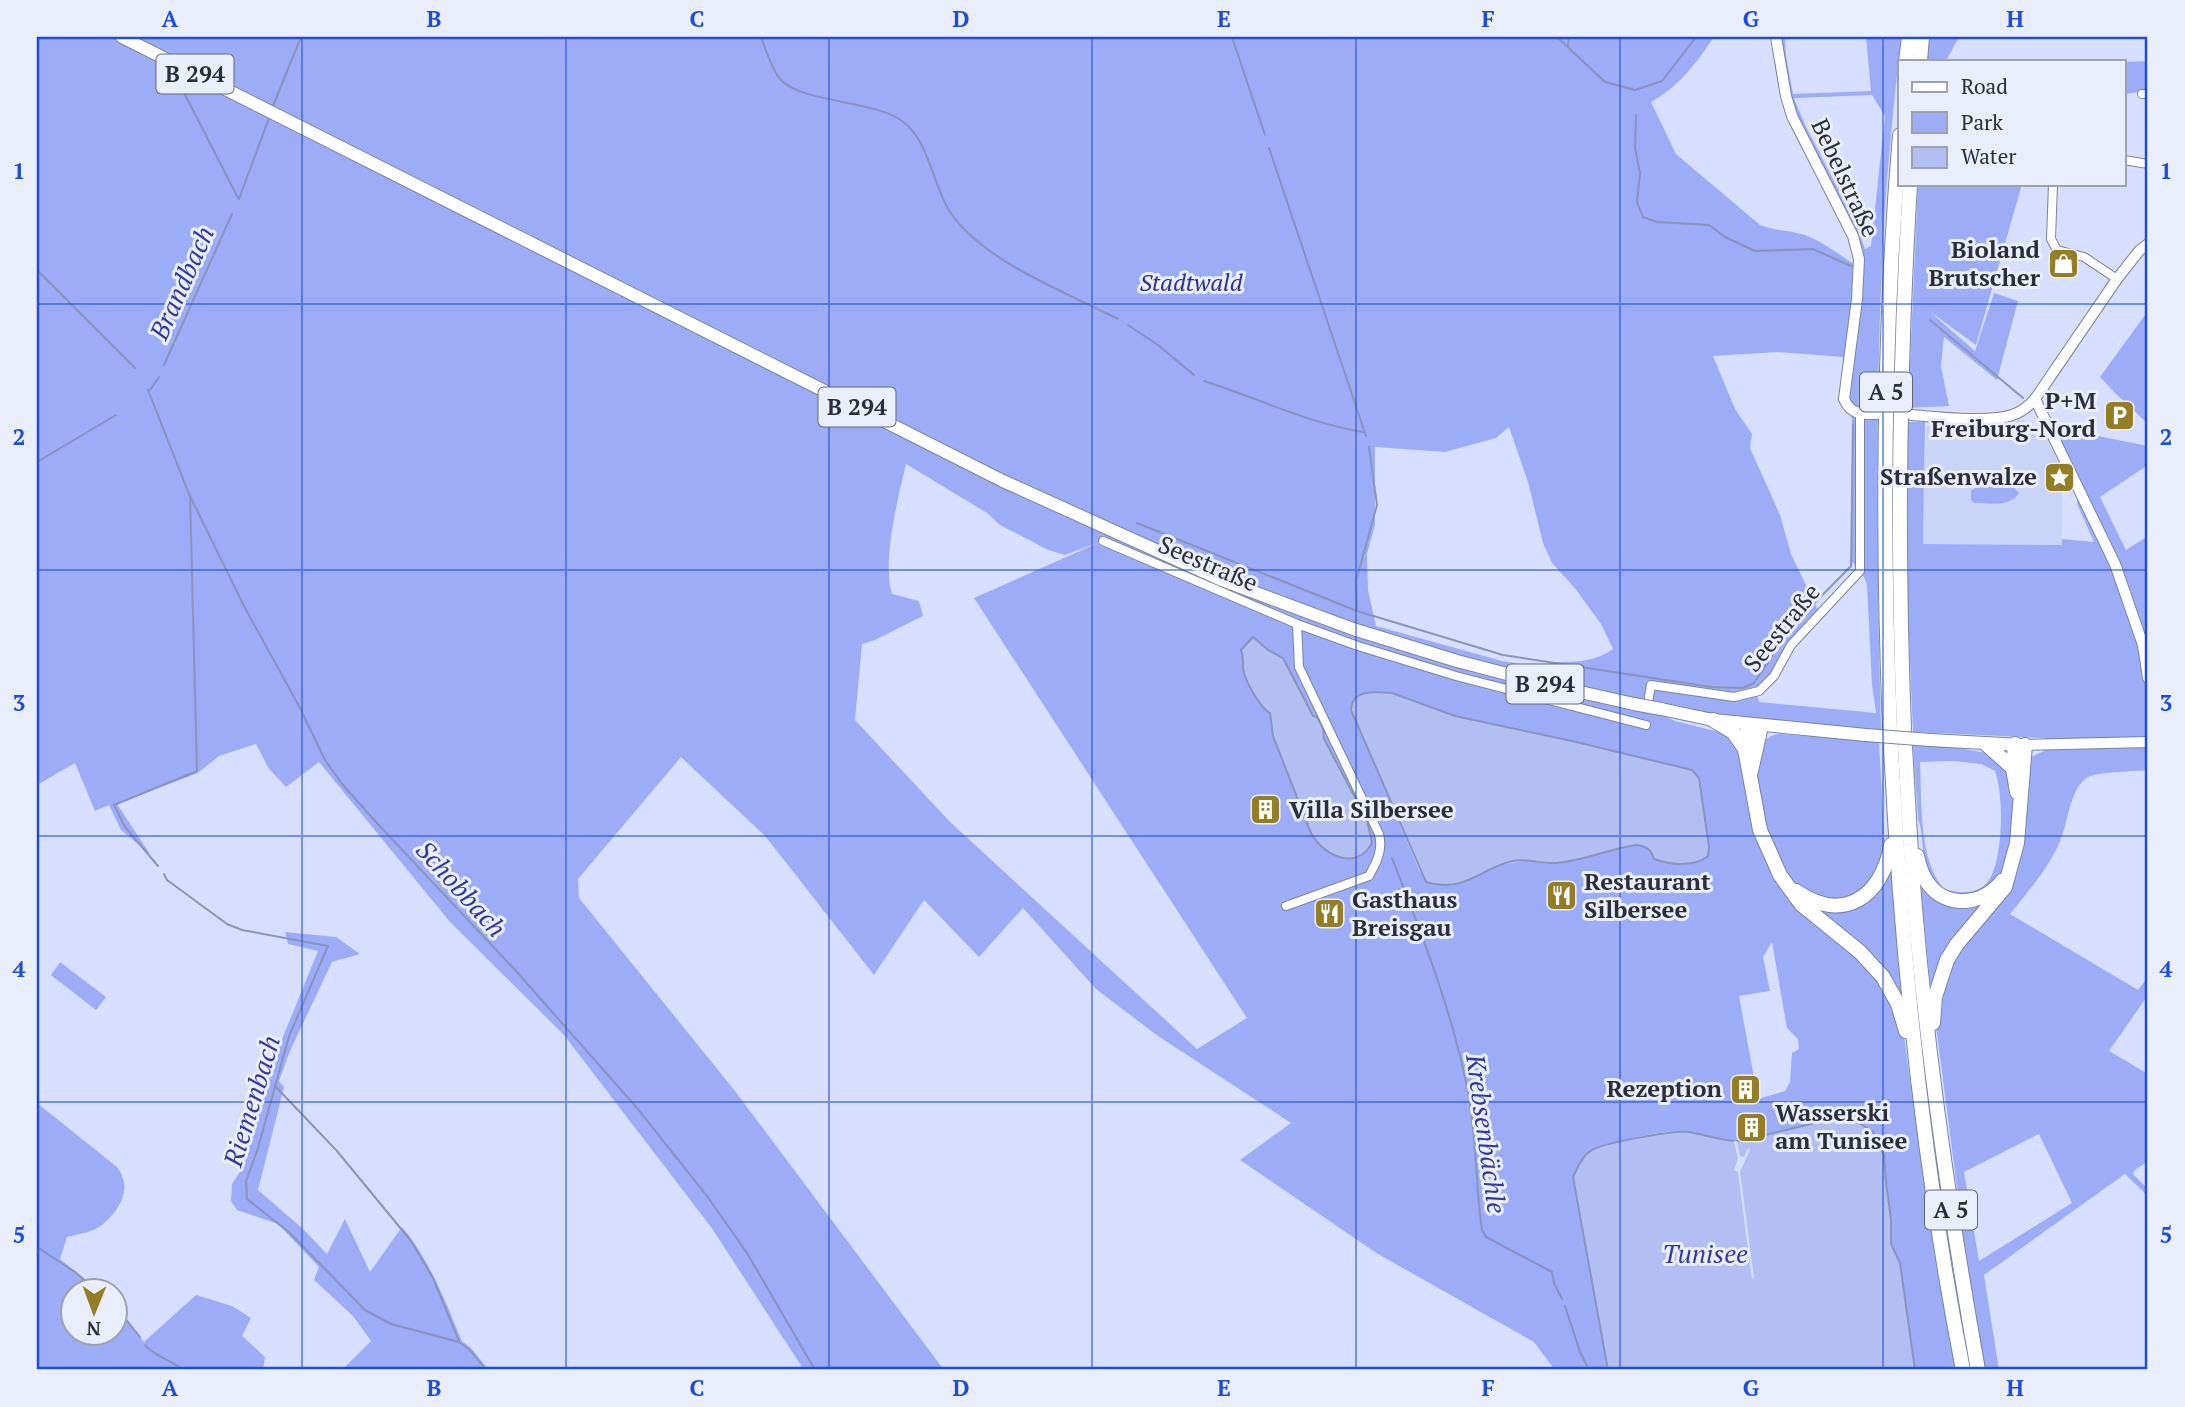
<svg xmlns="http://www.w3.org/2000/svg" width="2185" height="1407" font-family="'PT Serif',serif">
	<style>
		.built { fill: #cad3f8 }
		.green { fill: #9cacf7; fill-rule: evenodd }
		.water { fill: #b3bff3; stroke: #8a94bc; stroke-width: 2 }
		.pier { fill: #d8dffe }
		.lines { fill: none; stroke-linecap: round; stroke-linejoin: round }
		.stream { stroke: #8a94bc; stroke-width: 2 }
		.street-casing { stroke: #7c839e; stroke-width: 10 }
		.secondary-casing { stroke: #7c839e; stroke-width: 12 }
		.primary-casing { stroke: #7c839e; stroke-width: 14 }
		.highway-casing { stroke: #7c839e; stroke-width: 16 }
		.street { stroke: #fff; stroke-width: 8 }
		.secondary { stroke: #fff; stroke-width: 10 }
		.primary { stroke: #fff; stroke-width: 12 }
		.highway { stroke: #fff; stroke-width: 14 }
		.primary-bridge-casing { stroke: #7c839e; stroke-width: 14; stroke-linecap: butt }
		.primary-bridge { stroke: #fff; stroke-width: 12 }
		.grid { fill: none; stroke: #1d4ed8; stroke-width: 2; stroke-opacity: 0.55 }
		.labels { text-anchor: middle; stroke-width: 6; stroke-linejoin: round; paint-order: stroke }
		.shield { fill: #eaedfa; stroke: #656874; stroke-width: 2 }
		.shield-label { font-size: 23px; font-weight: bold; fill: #2c2f3b }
		.street-label { font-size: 24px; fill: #2c2f3b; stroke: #eaedfa }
		.poi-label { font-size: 24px; font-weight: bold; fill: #2c2f3b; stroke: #eaedfa; text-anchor: end }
		.park-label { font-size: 24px; font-style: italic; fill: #2e3292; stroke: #eaedfa }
		.water-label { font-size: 26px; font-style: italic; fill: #343a9a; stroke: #eaedfa }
		.neatline { fill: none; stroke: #1d4ed8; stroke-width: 2.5 }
		.grid-label { font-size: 23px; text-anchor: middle; font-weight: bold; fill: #1d4ed8 }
	</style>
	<rect width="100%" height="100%" fill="#d8dffe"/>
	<!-- built -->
	<polygon class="built" points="2022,420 2046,432 2064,469 2062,479 2062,545 1923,544 1926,426 1992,426 1992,424"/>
	<!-- green -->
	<g class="green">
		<path d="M37,37h1677c-17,25 -35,50 -63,65l25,52 84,71c15,6 30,5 45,10 18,7 34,19 50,30 -4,-42 -49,-102 -66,-143 -11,-27 -14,-57 -18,-85h14l1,18 7,39 78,-3 -5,-54h35c-8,75 -16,151 -19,227 -7,155 -5,310 -1,466l-129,-10 -70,-11 -22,5 15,7 56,14 10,17 7,57 5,20 18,41 109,107 24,60 23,165 29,168h-41l-15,-107 -9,-19v-25l-5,-36 -2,-28 -57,-35 -70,17c-21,10 -47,-2 -69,-5 -27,-4 -70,11 -96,18l-19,27 35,193h-53l-21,-28 -156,-88 -138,-94 51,-37 -133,-87 -62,-47 -73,-81 -44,49 -55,-57 -50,75 -108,-138 -85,-80 -103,122 1,19 156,193 209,279h-140l-93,-143 -147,-192 -114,-113 -131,-160 -33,25 -17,-18 -13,-25 -37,12 -21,17 -81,31 33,50 -29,-24 -12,-25 -14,6 -20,-48 -38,22zM1872,95l13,21 -14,130 -6,3 -10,-28 -50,-96 -11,-27zM1778,352l65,5 -3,40 12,22 -1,142 11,11 5,13 5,100 4,28 -117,-11 -3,-12 14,-15 48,-65 -27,-56 -11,-39 -30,-67 2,-14 -17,-25 -22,-53zM1509,427l19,55 15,61 9,20 22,24 27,37 12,25c-19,14 -41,13 -64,13l-2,7 -45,-8 -126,-35 -8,-36 -1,-36 8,-29v-78l70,5 51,-14zM906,464l81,49 13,12 48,25 17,5 35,-13 -126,56 273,420 -50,31 -247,-227 -95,-102 7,-76 13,-4 48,-24 -4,-15 -27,-7c-10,-33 6,-96 14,-130zM1392,693l63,23 117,25 120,29 7,8 10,69 -1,9c-12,10 -28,7 -43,7l-20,-17 -9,-1 -96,17c-32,-6 -59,14 -89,24l-31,-14 -69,-162zM1772,942l15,86 11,11 1,10 -7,4 -2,29 -5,9 -27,8 -19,-103 31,-5 -7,-34z"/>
		<polygon points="1930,37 1959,37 1946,61 1927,61"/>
		<polygon points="2148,61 2148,91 2124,94 2124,62"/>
		<polygon points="1918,184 2022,184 1976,345 1929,311 1975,351 1994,293 2018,301 1997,380 1944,337 1941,366 1949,406 1908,408"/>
		<polygon points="2148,311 2148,424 2114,392 2100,377"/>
		<path d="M1908,422h17l-2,122 139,1v-6l32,3 -17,-38v-6l-22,-68 4,-1 6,11 13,-8 9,-1 6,4 55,11v19l-48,32 26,53 22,-14v234c-15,2 -46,1 -60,7 -17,10 -20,42 -26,59 -11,30 -32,53 -52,78l128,76 10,-13v18l-39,56 39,23v87l-13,9 -2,4 15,15v7l-23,-22 -141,101 15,95h-14l-18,-105 -31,-239 1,-16 20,-58 55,-68c17,-38 15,-86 19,-127l13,-6v-13l-131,-6 -5,-119zM2039,1134l33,69 -93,58 -15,-89z"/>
		<path d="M1976,487h38l5,6c-9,15 -30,10 -45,10l-3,-3v-9z"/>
		<path d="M1779,734l100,8 6,110 -13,34 -34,16c-19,-5 -36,-7 -48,-22 -18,-22 -57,-142 -11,-146z"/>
		<path d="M1913,745l33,1 46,8c7,3 17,16 19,24 5,16 -1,84 -10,97 -5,8 -17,15 -24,21l-31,-2 -21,-23 -4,-42 -3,-10zM1954,761l27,3 14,7c9,23 9,93 -9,113 -11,11 -29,9 -42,5 -26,-30 -22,-89 -24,-127z"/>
		<polygon points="1888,871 1891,871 1903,1005 1809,903 1833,909"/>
		<polygon points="1920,882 1928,889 1986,899 1931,990"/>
		<path d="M285,932l51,5 24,17 -28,8 -42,89 -11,30 5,6 -26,103 45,39 24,25 18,-35 25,53 32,-45c28,33 43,74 60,114l8,6 19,23h-147l29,-29 -18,-25 -39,-36 5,-13 -41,-43 -41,-14 -6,-9 1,-17 11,-17 24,-91 51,-125 -30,-7z"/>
		<polygon points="60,962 106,997 96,1010 51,975"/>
		<path d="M37,1103l80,64c15,20 5,41 -14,57 -9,8 -24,10 -36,13l-7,22 40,32 -26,1v42h42v-29l28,37 52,-47 36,11 19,12 -9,18 23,21 -2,13h-226z"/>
	</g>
	<!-- water -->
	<g class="water">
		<path d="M1253,637l15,13 15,8 30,58 4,1 6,11 1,11 43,81 5,23c-16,29 -49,12 -61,-10l-38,-97 -3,-23c-10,-5 -26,-34 -27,-45 0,-7 1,-11 -2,-18z"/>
		<path d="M1375,692l17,1 63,23 117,25 120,29 7,8 10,69 -1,9c-13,11 -38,9 -54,3 -3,-10 -8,-13 -18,-14 -27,4 -53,16 -80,18 -15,1 -28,-5 -43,-2 -33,7 -49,33 -87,21l-75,-172c1,-15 11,-17 24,-18z"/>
		<path d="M1843,1119l16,4 14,9 11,23 2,28 5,36v25l9,19 15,107h-307l-35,-193c5,-10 9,-21 19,-27 12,-7 81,-20 96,-18 22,3 48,15 69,5l70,-17z"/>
	</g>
	<!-- pier -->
	<polygon class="pier" points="1734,1141 1737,1141 1740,1156 1744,1157 1748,1148 1750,1149 1740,1172 1754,1278 1752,1279 1738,1172 1734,1170 1738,1159"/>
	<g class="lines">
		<!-- stream -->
		<g class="stream">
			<path d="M761,37c4,11 12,35 20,43 22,23 93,20 121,41 29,20 31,71 53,98 36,45 112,74 163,100"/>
			<polyline points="1232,37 1265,135"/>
			<polyline points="1557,37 1605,82 1635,90 1662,81 1696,37"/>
			<polyline points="1568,46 1569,37"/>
			<polyline points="175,75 238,198"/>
			<polyline points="273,106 301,37"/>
			<polyline points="1636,115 1635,148 1640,173 1637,202 1643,217 1657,222 1709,225 1725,237 1755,251 1813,249 1851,266"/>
			<polyline points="1269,148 1366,436"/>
			<polyline points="239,199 269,118"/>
			<polyline points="37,270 135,368"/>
			<polyline points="1930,320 2023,398"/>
			<polyline points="1128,325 1158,345 1194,375"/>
			<polyline points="164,365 232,214"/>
			<path d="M1204,381c54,17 103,42 159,51"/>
			<polyline points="148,390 189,494 244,606 300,708 325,760 342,784 375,821 516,971 637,1108 707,1196 747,1253 815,1370"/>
			<polyline points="150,390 159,377"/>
			<polyline points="37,462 116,415"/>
			<polyline points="1137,523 1357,611 1503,655 1711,687 1743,688 1754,683 1794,624 1851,566 1853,425"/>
			<polyline points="1357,611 1356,581 1377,505 1369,447"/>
			<path d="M1392,858c29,74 59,150 75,229 10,47 8,96 15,143l4,7 66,35 2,11 8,16"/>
			<polyline points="158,866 125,827 114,805 197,771 190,495"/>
			<polyline points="164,874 167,880 227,924 242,930 328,946 289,1036 258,1148 246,1181 247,1199 290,1233 365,1310 391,1324 459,1342 470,1350 486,1370"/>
			<polyline points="275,1086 337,1151 411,1241 433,1278 459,1341"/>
			<polyline points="37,1247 75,1272 98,1292"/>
			<polyline points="1565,1306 1580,1352 1589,1370"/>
			<polyline points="116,1307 140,1337"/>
			<path d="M145,1345c4,7 30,19 40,25"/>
		</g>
		<defs>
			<g id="street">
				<polyline points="2142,94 2148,94"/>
				<polyline points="2124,160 2148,164"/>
				<polyline points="2053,184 2051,239 2057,250 2084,257 2117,279"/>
				<polyline points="1103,541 1297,624 1358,646 1456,676 1646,725"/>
				<polyline points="1649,697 1651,685 1734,697 1759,691 1774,676 1791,645 1860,571 1860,414"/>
				<path d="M1286,906l83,-30c8,-15 14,-25 10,-42l-80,-167 -2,-43"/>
			</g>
			<g id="secondary">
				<path d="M1776,37l10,59 6,20 61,120 6,23 -2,40 -13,100c7,16 18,15 33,15"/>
				<polyline points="2035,399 2115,564 2143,645 2148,678"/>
				<path d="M1912,415c25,2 78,8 100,0 10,-3 16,-8 23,-16l82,-120 22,-28 9,-7"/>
				<polyline points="2025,745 2148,742"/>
			</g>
			<g id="primary">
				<polyline points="122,37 1003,481 1224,581 1353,629 1457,661 1549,685 1634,704"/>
				<polyline points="1661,709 1713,720 1866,735"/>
				<polyline points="1930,740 2022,745"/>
			</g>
			<g id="highway">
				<polyline points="1906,61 1909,37"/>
				<polyline points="1920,61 1922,37"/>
				<polyline points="1713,720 1733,732 1745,749 1760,830 1780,875 1801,904 1860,952 1883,977 1898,1004 1906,1031"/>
				<path d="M1890,729c-8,-198 -7,-396 10,-594"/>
				<path d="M1904,729c-7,-182 -5,-363 6,-545"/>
				<polyline points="1986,744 2013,768"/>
				<polyline points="2015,744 2013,768 2017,792"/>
				<path d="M1891,746c10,209 32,419 72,624"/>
				<path d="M1905,747c3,50 5,99 9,149 13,159 36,317 64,474"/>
				<polyline points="1745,749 1748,725"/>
				<polyline points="1751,771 1761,726"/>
				<path d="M1917,856c2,9 5,19 10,26 19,28 56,23 75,-1"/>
				<path d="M1796,891c47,33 86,6 95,-46"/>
				<polyline points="1933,1023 1935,997 1947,960 1957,944 2005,887 2017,843 2025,745"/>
			</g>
		</defs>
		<!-- street casing -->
		<use href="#street" class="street-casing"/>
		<!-- secondary casing -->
		<use href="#secondary" class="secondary-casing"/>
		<!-- primary casing -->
		<use href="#primary" class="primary-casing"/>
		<!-- highway casing -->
		<use href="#highway" class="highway-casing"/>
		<!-- street -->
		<use href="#street" class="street"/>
		<!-- secondary -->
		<use href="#secondary" class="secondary"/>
		<!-- primary -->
		<use href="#primary" class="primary"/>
		<!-- highway -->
		<use href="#highway" class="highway"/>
		<defs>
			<g id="primary-bridge">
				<polyline points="1634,704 1661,709"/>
				<polyline points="1866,735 1930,740"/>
			</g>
		</defs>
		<!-- primary-bridge casing -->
		<use href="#primary-bridge" class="primary-bridge-casing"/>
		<!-- primary-bridge -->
		<use href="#primary-bridge" class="primary-bridge"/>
	</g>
	<!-- grid -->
	<path class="grid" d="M302,37v1333M566,37v1333M829,37v1333M1092,37v1333M1356,37v1333M1620,37v1333M1883,37v1333M37,304h2111M37,570h2111M37,836h2111M37,1102h2111"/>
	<!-- icons -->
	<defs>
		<symbol id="shop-square" viewBox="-11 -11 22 22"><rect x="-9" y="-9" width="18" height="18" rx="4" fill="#947e25" stroke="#eaedfa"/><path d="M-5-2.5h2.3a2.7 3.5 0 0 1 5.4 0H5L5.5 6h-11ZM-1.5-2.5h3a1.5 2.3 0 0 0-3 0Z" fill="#fff"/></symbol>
		<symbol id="parking-square" viewBox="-11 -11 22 22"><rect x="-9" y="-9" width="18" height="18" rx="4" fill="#947e25" stroke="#eaedfa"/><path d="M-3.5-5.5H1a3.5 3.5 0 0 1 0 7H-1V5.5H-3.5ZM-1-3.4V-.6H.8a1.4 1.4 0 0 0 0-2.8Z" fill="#fff"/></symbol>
		<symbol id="sight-square" viewBox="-11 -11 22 22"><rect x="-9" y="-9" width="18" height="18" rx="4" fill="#947e25" stroke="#eaedfa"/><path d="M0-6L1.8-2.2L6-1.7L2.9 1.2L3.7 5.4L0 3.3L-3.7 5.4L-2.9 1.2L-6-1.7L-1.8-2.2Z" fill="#fff"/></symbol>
		<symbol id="building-square" viewBox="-11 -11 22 22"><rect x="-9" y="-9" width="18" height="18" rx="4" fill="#947e25" stroke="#eaedfa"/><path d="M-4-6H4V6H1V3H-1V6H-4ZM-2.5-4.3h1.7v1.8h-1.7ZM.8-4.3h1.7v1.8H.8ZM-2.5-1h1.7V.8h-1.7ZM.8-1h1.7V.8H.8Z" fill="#fff"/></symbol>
		<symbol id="restaurant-square" viewBox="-11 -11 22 22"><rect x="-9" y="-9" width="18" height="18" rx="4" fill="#947e25" stroke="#eaedfa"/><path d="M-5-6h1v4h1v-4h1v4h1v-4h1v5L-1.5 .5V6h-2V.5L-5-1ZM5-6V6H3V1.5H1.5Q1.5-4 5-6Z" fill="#fff"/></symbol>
	</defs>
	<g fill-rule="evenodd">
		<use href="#shop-square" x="2046" y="246" width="35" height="35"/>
		<use href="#parking-square" x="2102" y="398" width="35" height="35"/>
		<use href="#sight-square" x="2042" y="460" width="35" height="35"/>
		<use href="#building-square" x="1248" y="792" width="35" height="35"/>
		<use href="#restaurant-square" x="1544" y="878" width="35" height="35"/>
		<use href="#restaurant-square" x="1312" y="896" width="35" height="35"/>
		<use href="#building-square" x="1728" y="1072" width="35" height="35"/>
		<use href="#building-square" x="1734" y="1110" width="35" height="35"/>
	</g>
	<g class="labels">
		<!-- shield labels -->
		<g class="shield">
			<rect x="156.5" y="54.5" width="77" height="39" rx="5"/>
			<rect x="1860" y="372.5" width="52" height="39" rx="5"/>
			<rect x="818.5" y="387.5" width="77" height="39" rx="5"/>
			<rect x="1506.5" y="664.5" width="77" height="39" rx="5"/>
			<rect x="1925" y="1190.5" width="52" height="39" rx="5"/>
		</g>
		<g class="shield-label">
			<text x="195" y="82">B 294</text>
			<text x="1886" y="400">A 5</text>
			<text x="857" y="415">B 294</text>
			<text x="1545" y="692">B 294</text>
			<text x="1951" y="1218">A 5</text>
		</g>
		<!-- street labels -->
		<g class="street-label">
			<text transform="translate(1845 178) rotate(65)" y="8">Bebelstraße</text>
			<text transform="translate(1208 564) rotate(23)" y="8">Seestraße</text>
			<text transform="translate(1782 628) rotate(-51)" y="8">Seestraße</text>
		</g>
		<!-- poi labels -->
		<g class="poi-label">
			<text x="2040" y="258">Bioland<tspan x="2040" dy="28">Brutscher</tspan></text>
			<text x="2096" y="409">P+M<tspan x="2096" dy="28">Freiburg-Nord</tspan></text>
			<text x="2037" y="485">Straßenwalze</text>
			<text x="1289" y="818" text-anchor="start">Villa Silbersee</text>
			<text x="1584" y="890" text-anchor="start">Restaurant<tspan x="1584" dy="28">Silbersee</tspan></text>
			<text x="1352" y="908" text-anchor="start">Gasthaus<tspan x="1352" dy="28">Breisgau</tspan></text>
			<text x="1722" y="1097">Rezeption</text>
			<text x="1775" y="1121" text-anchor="start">Wasserski<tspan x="1775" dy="28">am Tunisee</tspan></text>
		</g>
		<!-- park labels -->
		<g class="park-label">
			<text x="1191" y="291">Stadtwald</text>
		</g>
		<!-- water labels -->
		<g class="water-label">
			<text transform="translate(182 283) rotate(-66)" y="9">Brandbach</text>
			<text transform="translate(461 889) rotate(48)" y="9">Schobbach</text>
			<text transform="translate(252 1101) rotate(-73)" y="9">Riemenbach</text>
			<text transform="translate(1486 1134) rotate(82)" y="9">Krebsenbächle</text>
			<text x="1705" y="1263">Tunisee</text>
		</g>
	</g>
	<!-- border -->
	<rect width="2185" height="1407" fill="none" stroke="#eaedfa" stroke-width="77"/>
	<!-- legend -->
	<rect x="1898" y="60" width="228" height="126" fill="#eaedfa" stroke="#9ea1ae" stroke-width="2"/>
	<rect x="1912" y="82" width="35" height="10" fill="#ffffff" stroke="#9ea1ae" stroke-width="2"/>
	<text x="1961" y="94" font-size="21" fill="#2c2f3b">Road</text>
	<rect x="1912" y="112" width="35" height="21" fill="#9cacf7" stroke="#9ea1ae" stroke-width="2"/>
	<text x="1961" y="130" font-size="21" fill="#2c2f3b">Park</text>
	<rect x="1912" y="147" width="35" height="21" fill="#b3bff3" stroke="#9ea1ae" stroke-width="2"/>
	<text x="1961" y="164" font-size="21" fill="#2c2f3b">Water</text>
	<!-- north arrow -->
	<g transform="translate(94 1312) rotate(181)"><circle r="33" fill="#eaedfa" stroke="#9ea1ae" stroke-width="2"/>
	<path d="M0-5L12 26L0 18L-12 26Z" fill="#947e25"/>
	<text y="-10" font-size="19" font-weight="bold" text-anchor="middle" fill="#2c2f3b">N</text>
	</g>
	<rect x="38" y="38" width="2108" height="1330" class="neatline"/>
	<g class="grid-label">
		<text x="170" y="27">A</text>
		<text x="434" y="27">B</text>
		<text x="697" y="27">C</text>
		<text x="961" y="27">D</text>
		<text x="1224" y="27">E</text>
		<text x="1488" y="27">F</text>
		<text x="1751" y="27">G</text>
		<text x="2015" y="27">H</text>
		<text x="19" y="179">1</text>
		<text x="2166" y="179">1</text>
		<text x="19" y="445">2</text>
		<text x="2166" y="445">2</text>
		<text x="19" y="711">3</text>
		<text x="2166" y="711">3</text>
		<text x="19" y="977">4</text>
		<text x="2166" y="977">4</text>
		<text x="19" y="1243">5</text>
		<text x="2166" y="1243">5</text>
		<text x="170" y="1396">A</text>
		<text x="434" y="1396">B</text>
		<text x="697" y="1396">C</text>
		<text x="961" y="1396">D</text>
		<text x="1224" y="1396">E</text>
		<text x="1488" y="1396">F</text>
		<text x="1751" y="1396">G</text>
		<text x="2015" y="1396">H</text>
	</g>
</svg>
